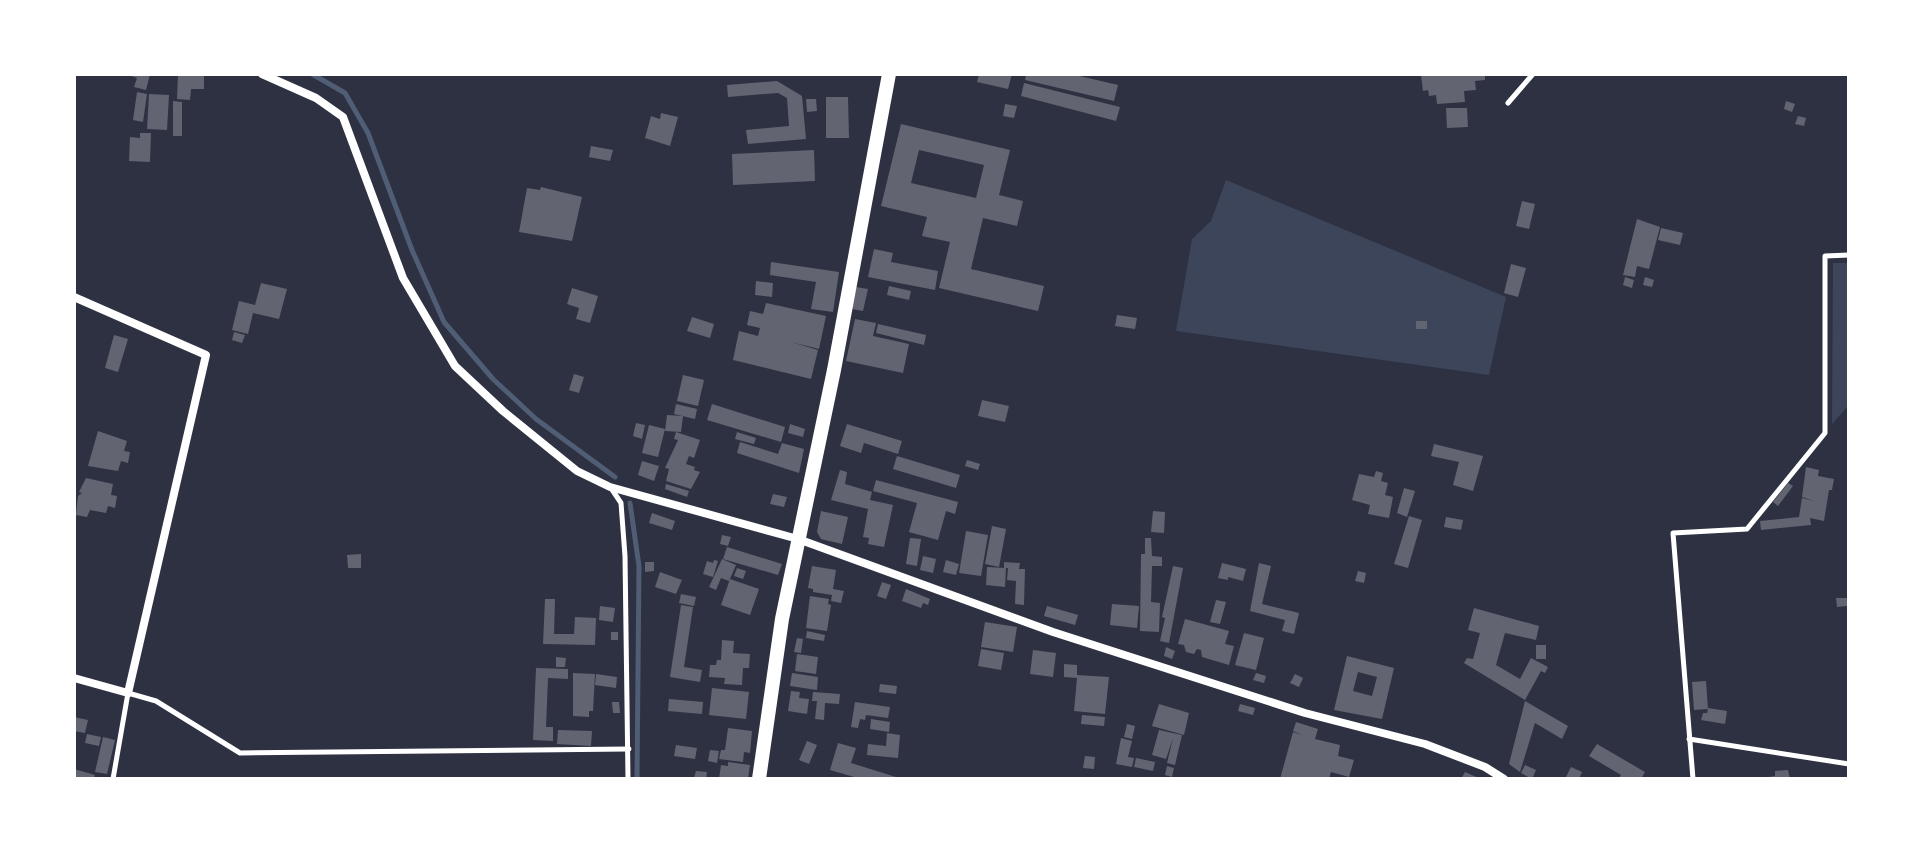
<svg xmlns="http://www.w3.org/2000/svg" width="1923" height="853" font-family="Lora,serif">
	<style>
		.green { fill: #3c4559 }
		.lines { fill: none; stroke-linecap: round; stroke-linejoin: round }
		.stream { stroke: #4f5d75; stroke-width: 5 }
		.building { fill: #626471; fill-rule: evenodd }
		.service { stroke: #fff; stroke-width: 5 }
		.minor { stroke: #fff; stroke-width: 8 }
		.secondary { stroke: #fff; stroke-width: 14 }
	</style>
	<rect width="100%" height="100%" fill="#2d3142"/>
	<!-- green -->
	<g class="green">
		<polygon points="1226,180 1506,297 1489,375 1176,331 1192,239 1211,221"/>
		<polygon points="1833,263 1849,263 1849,405 1832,424"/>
	</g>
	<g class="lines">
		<!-- stream -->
		<g class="stream">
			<polyline points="312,74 345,93 368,133 412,250 444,322 493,379 536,419 615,477"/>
			<polyline points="630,503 639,566 637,779"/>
		</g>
	</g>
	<!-- building -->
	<g class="building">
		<polygon points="126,74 150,74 146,90 134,87 137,78"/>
		<polygon points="178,74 204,74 204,89 191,89 190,100 177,99"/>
		<polygon points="979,74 1012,74 1008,89 977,82"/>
		<polygon points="1026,74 1071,74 1118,85 1114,101 1025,80"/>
		<polygon points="1485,74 1485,80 1475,81 1476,90 1464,91 1465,102 1437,104 1436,95 1429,96 1428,90 1423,91 1421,75"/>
		<polygon points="777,81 802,96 806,139 748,144 746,130 789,126 787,98 778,93 728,97 727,85"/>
		<polygon points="1024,83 1120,107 1116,121 1021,96"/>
		<polygon points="137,92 147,94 143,122 133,120"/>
		<polygon points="149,94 169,95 167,130 147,129"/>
		<polygon points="826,97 848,97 849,138 826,138"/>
		<polygon points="806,99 816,99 817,111 807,112"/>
		<polygon points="173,101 182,102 182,136 173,136"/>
		<polygon points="1786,101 1795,104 1792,112 1784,109"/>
		<polygon points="1005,104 1017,106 1014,118 1003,116"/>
		<polygon points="1446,108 1467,108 1468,127 1447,128"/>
		<polygon points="661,113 678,117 670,146 645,138 651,116 660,119"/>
		<polygon points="1798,116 1806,118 1804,126 1795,124"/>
		<path d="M901,124l109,26 -11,45 24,6 -6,25 -34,-8 -12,51 73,17 -6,25 -99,-23 11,-46 -28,-6 5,-19 -46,-11zM919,150l65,15 -8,33 -65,-15z"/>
		<polygon points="140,133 151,133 150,162 129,161 130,137 140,138"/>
		<polygon points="591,146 613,150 610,161 589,157"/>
		<polygon points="814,150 815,181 733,185 732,154"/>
		<polygon points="541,187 582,197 572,241 519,232 527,188 540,190"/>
		<polygon points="1522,201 1535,204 1529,229 1516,226"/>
		<polygon points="1637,219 1660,227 1649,269 1637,266 1635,277 1623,275"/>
		<polygon points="1661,228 1683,233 1680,245 1658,240"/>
		<polygon points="874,249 893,253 891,262 938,271 935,290 868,277"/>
		<polygon points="771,262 839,272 833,312 811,309 816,282 770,275"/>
		<polygon points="1511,264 1526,268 1518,297 1504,293"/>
		<polygon points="1625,277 1634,280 1632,288 1623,285"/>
		<polygon points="1645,277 1654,280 1652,287 1643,285"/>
		<polygon points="756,281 773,283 772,297 755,295"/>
		<polygon points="261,283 287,289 279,319 253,313 248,334 232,330 239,301 255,305"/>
		<polygon points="889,286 911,291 909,300 887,295"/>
		<polygon points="856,287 868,289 863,311 852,309"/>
		<polygon points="572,288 598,296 590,323 576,319 579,308 567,304"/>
		<polygon points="766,303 826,316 819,349 791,342 818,350 811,379 733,360 739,331 758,336 760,328 747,325 750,311 763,314"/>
		<polygon points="1117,315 1137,318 1135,329 1115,326"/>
		<polygon points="692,317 714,324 710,338 687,331"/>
		<polygon points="855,319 876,323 873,336 909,344 903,373 846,361"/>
		<rect x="1416" y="321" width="11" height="8"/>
		<polygon points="878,324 926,335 924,345 876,333"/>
		<polygon points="234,332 245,335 242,343 232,340"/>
		<polygon points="114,335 128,339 118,372 105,368"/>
		<polygon points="574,374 584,377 579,393 569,390"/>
		<polygon points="683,375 704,380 698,406 677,401"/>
		<polygon points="982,400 1009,406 1005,422 978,416"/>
		<polygon points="676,404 697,409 695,419 674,414"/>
		<polygon points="712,404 785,427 781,442 707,420"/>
		<polygon points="667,415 683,416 681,432 665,431"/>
		<polygon points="636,423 645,425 642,439 633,436"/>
		<polygon points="790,424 805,429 803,437 788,433"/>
		<polygon points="847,424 902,441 898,454 864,443 861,453 840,446"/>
		<polygon points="649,425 665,429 658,457 642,453"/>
		<polygon points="98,431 127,441 124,451 130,452 128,463 121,461 118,471 88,466"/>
		<polygon points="676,432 700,440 694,458 689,456 686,464 695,467 694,470 700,472 691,489 666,481 669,469 665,468 678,440 674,439"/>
		<polygon points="737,432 756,438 754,444 735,439"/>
		<polygon points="740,442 778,454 782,443 804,449 799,473 737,453"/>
		<polygon points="1434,444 1483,456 1473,491 1453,485 1459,462 1431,456"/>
		<polygon points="897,456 960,475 956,488 893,469"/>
		<polygon points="967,460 980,464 978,470 965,466"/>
		<polygon points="642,461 659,466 654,481 638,475"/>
		<polygon points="1806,467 1819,470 1818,476 1834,479 1832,490 1829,490 1824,521 1810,518 1811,525 1761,530 1760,521 1799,517 1802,498 1814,501 1802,497"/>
		<polygon points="840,470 847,472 845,484 872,492 870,500 893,505 884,547 868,544 869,538 863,537 868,509 831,500"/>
		<polygon points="1376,471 1383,473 1381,481 1388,483 1385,495 1393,497 1389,518 1368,514 1370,505 1352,500 1359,474 1374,477"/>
		<polygon points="86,478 113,484 111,495 117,496 115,508 108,506 106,513 90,510 87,517 76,515 78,496 82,493 79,492"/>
		<polygon points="876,480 958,502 955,514 946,511 938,540 909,532 917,503 873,491"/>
		<polygon points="1788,483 1793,486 1778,506 1773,502"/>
		<polygon points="666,484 689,491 687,497 665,489"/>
		<polygon points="1404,488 1415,491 1407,517 1397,513"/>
		<polygon points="773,494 787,497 784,507 770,504"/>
		<polygon points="821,511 848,517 842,544 821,539 817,532"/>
		<polygon points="1153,511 1165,512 1164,533 1151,532"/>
		<polygon points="652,513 675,521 672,530 649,523"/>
		<polygon points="1409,516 1422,520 1408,568 1394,564"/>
		<polygon points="1446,517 1463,520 1461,530 1444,527"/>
		<polygon points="992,526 1006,529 999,567 985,564"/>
		<polygon points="966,531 988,535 981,576 959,573"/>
		<polygon points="722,535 731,537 728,546 720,544"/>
		<polygon points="910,538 921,539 917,566 906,564"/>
		<polygon points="1145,538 1151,538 1152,556 1162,557 1162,566 1152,566 1151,602 1160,603 1159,632 1140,631 1141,554 1145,554"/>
		<polygon points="727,547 782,564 778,575 723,559"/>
		<polygon points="361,554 361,568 348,568 347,555"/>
		<polygon points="923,556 936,559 933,573 920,570"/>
		<polygon points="722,559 736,565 729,581 721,578 716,590 709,587"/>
		<polygon points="714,560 718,561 713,577 703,574 707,561 713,563"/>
		<polygon points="946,560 959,564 956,575 943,572"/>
		<polygon points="645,562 654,562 654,571 645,572"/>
		<polygon points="1004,562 1020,563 1019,569 1025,569 1024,605 1015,604 1016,581 1007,580 1008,568 1004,568"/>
		<polygon points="1222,563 1246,569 1243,581 1228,577 1228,580 1218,578"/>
		<polygon points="1259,563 1271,566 1262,604 1299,613 1294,634 1282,631 1285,620 1250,611"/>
		<polygon points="812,566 836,570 833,589 844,591 841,603 831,601 832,595 813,592 813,589 808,588"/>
		<polygon points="1173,566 1183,568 1169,643 1160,641 1165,618 1162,617"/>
		<polygon points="987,567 1006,568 1005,587 986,585"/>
		<polygon points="737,568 746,571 743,579 734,576"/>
		<polygon points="1358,571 1366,573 1364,583 1355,581"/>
		<polygon points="660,572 682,580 676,594 655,587"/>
		<polygon points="730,579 759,589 750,615 721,605"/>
		<polygon points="882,582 891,585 886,599 877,596"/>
		<polygon points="906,589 930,599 928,605 923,603 921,608 902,601"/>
		<polygon points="681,594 696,597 694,606 679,603"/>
		<polygon points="810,596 829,599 828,604 831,605 827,631 806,628"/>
		<polygon points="1836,598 1847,598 1847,606 1837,607"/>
		<polygon points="545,599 555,599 554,634 574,634 575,617 596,618 595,645 543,644"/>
		<polygon points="1216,600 1226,602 1220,624 1210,622"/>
		<polygon points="1112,604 1139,606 1137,628 1110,625"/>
		<polygon points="681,605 693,607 684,667 702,670 700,682 670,677"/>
		<polygon points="600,606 615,608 613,622 599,620"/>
		<polygon points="1047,606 1078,615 1075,625 1044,616"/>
		<polygon points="1474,608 1539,626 1536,640 1505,633 1496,665 1520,679 1531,658 1548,667 1545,673 1541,671 1525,700 1464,663 1467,658 1473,659 1480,633 1468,630"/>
		<polygon points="1185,619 1229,631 1225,644 1234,646 1229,665 1202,657 1201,650 1197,649 1194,654 1186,652 1184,645 1178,644"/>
		<polygon points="985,622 1017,627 1013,652 981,647"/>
		<polygon points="807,631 825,635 824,641 806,638"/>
		<rect x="611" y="632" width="7" height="8"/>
		<polygon points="1244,633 1264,638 1256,670 1235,665"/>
		<polygon points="797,638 803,639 801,653 794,652"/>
		<polygon points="722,640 734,641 733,653 750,654 749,668 743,668 742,685 724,684 725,678 709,677 710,665 716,665 717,660 721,660"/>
		<rect x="1536" y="645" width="10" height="14"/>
		<polygon points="1166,647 1175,651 1172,659 1164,656"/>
		<polygon points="981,649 1004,653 1001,670 978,666"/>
		<polygon points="1033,650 1056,653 1053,677 1030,674"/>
		<polygon points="797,654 818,657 816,674 795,671"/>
		<path d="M1347,656l47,12 -12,51 -48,-9zM1358,672l19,5 -5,19 -19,-5z"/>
		<polygon points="556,657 566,658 565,667 556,667"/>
		<polygon points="1064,664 1077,665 1077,675 1109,677 1105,714 1074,711 1077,678 1064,677"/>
		<polygon points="536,668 568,669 568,679 548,678 546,727 553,727 553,741 533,740"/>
		<polygon points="573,673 595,674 593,711 589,711 589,717 573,716"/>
		<polygon points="792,673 818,677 817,690 790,686"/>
		<polygon points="1256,673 1266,676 1264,683 1253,680"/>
		<polygon points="596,674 617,677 616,688 595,685"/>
		<polygon points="1295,674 1303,678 1299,687 1290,683"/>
		<polygon points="1706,681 1708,709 1694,710 1692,682"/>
		<polygon points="880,684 897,686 896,694 879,692"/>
		<polygon points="712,688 749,692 746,719 709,715"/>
		<polygon points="791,691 800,692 799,698 809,699 807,714 788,711"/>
		<polygon points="813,692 840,694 839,704 825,703 824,720 815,719 817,701 812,701"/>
		<polygon points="669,699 703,702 702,714 668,711"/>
		<polygon points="1525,701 1568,726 1562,739 1535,723 1520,772 1509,764"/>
		<polygon points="612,702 619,702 620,713 613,713"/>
		<polygon points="855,702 890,707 888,718 866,715 865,720 860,719 858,728 851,727"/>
		<polygon points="1159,704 1189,713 1184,735 1152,726"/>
		<polygon points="1240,704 1255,708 1253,715 1238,711"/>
		<polygon points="1708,708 1727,711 1725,724 1701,720 1703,713 1707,713"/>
		<polygon points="1082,715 1105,717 1104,726 1081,724"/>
		<polygon points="74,717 88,720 85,733 74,731"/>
		<polygon points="871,719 890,722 889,732 870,729"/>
		<polygon points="1296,722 1318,729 1315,739 1340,745 1338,756 1354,760 1349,777 1331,772 1329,779 1280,779 1293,732 1302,735 1293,731"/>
		<polygon points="1127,724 1135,726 1132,739 1124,737"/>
		<polygon points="728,728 752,731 750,753 744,752 743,762 719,759 721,750 725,750"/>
		<polygon points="558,730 592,731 591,746 557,744"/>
		<polygon points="1159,730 1182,735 1175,765 1167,763 1173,738 1166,759 1152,755"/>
		<polygon points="887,733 900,735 898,758 867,755 868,744 886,746"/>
		<polygon points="87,734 101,737 99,746 85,743"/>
		<polygon points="103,737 115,740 107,774 95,772"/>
		<polygon points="1121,738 1132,741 1128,757 1134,758 1132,767 1116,764"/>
		<polygon points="807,741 817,745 809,764 799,760"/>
		<polygon points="838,743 856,748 851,763 896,777 896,779 861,779 830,770"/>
		<polygon points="1597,744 1645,772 1641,779 1618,779 1621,775 1589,756"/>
		<polygon points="676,745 697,748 695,759 674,756"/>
		<polygon points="710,750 719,751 717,763 708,761"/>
		<polygon points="1085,756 1095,757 1094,769 1083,768"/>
		<polygon points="1136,758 1155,762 1153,771 1134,767"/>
		<polygon points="728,762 750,765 748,779 719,779 721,765 728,766"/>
		<polygon points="1525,765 1536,770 1532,779 1521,773"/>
		<polygon points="1167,766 1174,768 1172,777 1165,775"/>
		<polygon points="1571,767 1582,772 1579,779 1565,779"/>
		<polygon points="74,769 95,775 94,779 74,779"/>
		<polygon points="1788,770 1790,779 1768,779 1768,777 1775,776 1775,771"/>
		<polygon points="696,771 707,772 706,779 694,778"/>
		<polygon points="1465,772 1481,779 1461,779"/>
	</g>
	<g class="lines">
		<!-- service -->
		<g class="service">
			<polyline points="1508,103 1533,74"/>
			<polyline points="611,488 621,503 625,556 628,779"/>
			<polyline points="1689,739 1849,764"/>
			<polyline points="113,779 128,693 156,701 240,753 629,749"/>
			<polyline points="1693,779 1673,533 1747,529 1825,433 1825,256 1849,255"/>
		</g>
		<!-- minor -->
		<g class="minor">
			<polyline points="262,74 316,98 343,117 403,278 455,366 503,411 577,471 610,487 798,539 1053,632 1305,713 1425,744 1485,767 1504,779"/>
			<polyline points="74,297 206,355 128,693 74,678"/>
		</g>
		<!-- secondary -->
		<polyline class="secondary" points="759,779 782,619 834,370 889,74"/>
	</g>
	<!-- border -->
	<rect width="1923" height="853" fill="none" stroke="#ffffff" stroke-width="152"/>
</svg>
